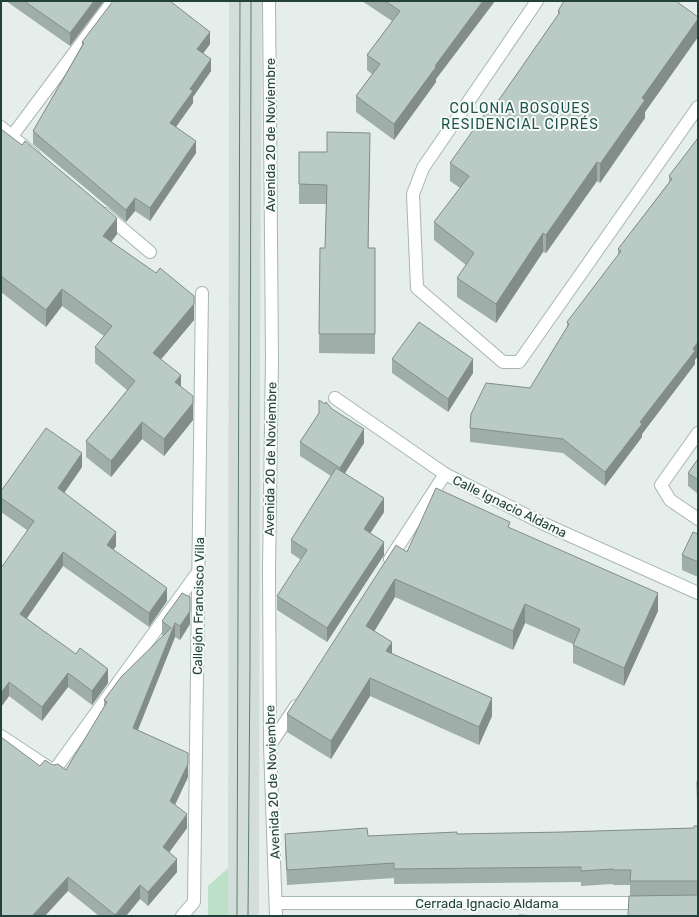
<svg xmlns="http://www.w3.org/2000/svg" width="699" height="917" font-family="Rubik,sans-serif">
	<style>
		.built { fill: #d3deda }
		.green { fill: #bde0c8 }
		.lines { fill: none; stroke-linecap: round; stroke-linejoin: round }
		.minor-casing { stroke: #a7b7b3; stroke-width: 14 }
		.minor { stroke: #fff; stroke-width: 12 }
		.tram { stroke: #5d7d76; stroke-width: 1 }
		.wall { fill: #a0aea9 }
		.shaded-wall { fill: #828d89 }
		.building { fill: #bacac4; stroke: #828d89 }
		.labels { text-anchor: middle; stroke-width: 4; stroke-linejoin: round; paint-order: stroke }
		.street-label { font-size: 13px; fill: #23413b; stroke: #f6faf8 }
		.neighbourhood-label { font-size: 14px; letter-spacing: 1px; fill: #1d554a; stroke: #f6faf8 }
	</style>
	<rect width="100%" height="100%" fill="#e5eeeb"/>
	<!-- built -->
	<polygon class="built" points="229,1 262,1 260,351 259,916 228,916"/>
	<!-- green -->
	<polygon class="green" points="228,868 228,916 208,916 208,886"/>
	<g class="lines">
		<defs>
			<g id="minor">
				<polyline points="269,1 272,358 269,568 270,745 276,916"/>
				<polyline points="537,1 423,168 413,194 417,288 503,362 519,362 698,107"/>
				<polyline points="1,127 34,155"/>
				<polyline points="12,136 113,1"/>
				<polyline points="105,214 150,252"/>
				<polyline points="335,398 445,474 542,523 698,593"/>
				<polyline points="698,433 661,485 670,500 698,519"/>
				<polyline points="390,559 445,474"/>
				<polyline points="1,736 54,771 198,572"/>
				<polyline points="270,745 296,706"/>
				<polyline points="276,903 645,903"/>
				<polyline points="182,916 194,902 202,293"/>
			</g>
		</defs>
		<!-- minor casing -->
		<use href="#minor" class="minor-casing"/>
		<!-- minor -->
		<use href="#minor" class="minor"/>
		<!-- tram -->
		<g class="tram">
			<polyline points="237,916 240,1"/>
			<polyline points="248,916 250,665 251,1"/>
		</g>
	</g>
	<!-- wall -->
	<g class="wall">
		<polygon points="6,1 104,1 70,46"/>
		<polygon points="362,1 495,1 436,79 436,82 394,140 356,112 356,96 372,74 367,70 367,55 392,21"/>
		<polygon points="558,11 698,17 698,37 645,112 645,118 600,183 597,181 546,253 543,252 496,323 457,297 457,278 466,265 434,240 434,222 460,188 450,181 450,163 496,104 558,15"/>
		<polygon points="82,42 210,44 203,53 211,71 193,97 193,103 176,127 196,153 150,221 135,211 126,222 33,144 33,131 82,45"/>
		<polygon points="1,129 117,234 111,242 194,320 161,359 181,387 193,420 164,456 142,439 111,477 86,457 86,441 127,390 95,363 95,347 104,336 62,306 46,327 1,292"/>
		<polygon points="698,138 695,364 642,434 642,437 605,486 563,453 470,442 470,428 530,388 567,327 567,322 618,256 618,249 669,182 669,176"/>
		<polygon points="327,152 370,152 368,248 375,248 375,354 319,353 320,248 325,248 326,204 299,204 299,184"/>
		<polygon points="392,359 473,373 448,412 392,373"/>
		<polygon points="325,404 364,443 345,473 384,512 370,533 384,555 327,642 277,610 277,596 301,560 291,553 291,540 331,476 300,456 300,442"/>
		<polygon points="698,459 698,494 688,486 688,473"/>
		<polygon points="82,467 64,493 116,546 113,550 167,601 149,627 63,566 27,618 108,683 92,705 68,687 42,721 9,696 1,707 27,530 1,512 1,491"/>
		<polygon points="510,528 658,611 624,686 573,663 573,644 525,623 513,650 395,597 374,631 392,653 492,716 479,745 370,696 331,759 287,732 287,714 407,552"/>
		<polygon points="698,534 698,577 682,570 682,555"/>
		<polygon points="162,621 190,624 180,640 175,637 138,730 188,777 175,805 187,828 169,852 177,872 148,906 140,899 126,916 99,916 68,891 40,766 53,765 66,770 104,707 104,700 163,636 162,635"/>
		<polygon points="697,781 698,781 698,916 630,896 630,885 613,885 613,884 581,886 581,882 394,884 394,878 287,885 285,849 285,834 368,836 563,832 694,828 697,826"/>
	</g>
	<!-- shaded-wall -->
	<g class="shaded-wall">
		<polygon points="94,1 104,1 70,46 70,33"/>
		<polygon points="483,1 495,1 436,79 436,82 394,140 394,124 435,66"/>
		<polygon points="698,19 698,37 645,112 645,118 600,183 600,164 642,98"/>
		<polygon points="210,32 210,44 197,62 197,49"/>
		<polygon points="211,59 211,71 193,97 193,103 170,135 170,123 190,89"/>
		<polygon points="370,133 370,152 368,267 368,248"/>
		<polygon points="196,141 196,153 150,221 150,208"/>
		<polygon points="597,162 597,181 546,253 546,235"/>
		<polygon points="135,198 135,211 126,222 126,210"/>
		<polygon points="117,218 117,234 103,253 103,236"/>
		<polygon points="543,233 543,252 496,323 496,304"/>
		<polygon points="62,289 62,306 46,327 46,310"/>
		<polygon points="194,296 194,320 153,369 153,353"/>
		<polygon points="698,342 698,356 695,360 695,364 642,434 642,437 605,486 605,472"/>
		<polygon points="473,359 473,373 448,412 448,399"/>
		<polygon points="181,375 181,392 175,382"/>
		<polygon points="193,396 193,420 164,456 164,439"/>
		<polygon points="142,422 142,439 111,477 111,461"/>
		<polygon points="364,429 364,443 340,481 340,468"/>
		<polygon points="82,453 82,467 58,502 58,488"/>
		<polygon points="384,498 384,512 364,543 364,529"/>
		<polygon points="116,532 116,546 107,559 107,545"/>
		<polygon points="384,542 384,555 327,642 327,628"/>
		<polygon points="63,552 63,566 20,628 20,614"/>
		<polygon points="395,579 395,597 366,645 366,626"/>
		<polygon points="167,588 167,601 149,627 149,613"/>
		<polygon points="658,593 658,611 624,686 624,668"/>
		<polygon points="190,597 190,624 180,640 180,626"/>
		<polygon points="525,604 525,623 513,650 513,631"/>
		<polygon points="175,623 175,637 133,742 133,728"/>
		<polygon points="392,642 392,660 386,651"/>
		<polygon points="108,669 108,683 92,705 92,691"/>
		<polygon points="68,673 68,687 42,721 42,707"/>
		<polygon points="370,678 370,696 331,759 331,741"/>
		<polygon points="9,682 9,696 1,707 1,693"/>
		<polygon points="492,698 492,716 479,745 479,727"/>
		<polygon points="188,753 188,777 170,815 170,801"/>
		<polygon points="187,814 187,828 163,861 163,847"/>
		<polygon points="177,859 177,872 148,906 148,892"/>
		<polygon points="68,877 68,891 45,916 32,916"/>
		<polygon points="140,885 140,899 126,916 115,916"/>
	</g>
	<!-- building -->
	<g class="building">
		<polygon points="24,1 94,1 70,33"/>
		<polygon points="113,1 170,1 210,32 197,49 211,59 190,89 193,91 170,123 196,141 150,208 135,198 126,210 33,131 84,43 82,42"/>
		<polygon points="385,1 483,1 435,66 436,67 394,124 356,96 380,64 367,55 400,11"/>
		<polygon points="564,1 676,1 698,17 698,19 642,98 645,100 600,164 597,162 546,235 543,233 496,304 457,278 474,253 434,222 469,176 450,163 493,102 496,104 560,12 558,11"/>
		<polygon points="1,129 22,145 25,141 117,218 103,236 156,273 160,268 194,296 194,304 153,353 181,375 175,382 193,396 193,403 164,439 142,422 111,461 86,441 135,381 95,347 112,326 62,289 46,310 1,276"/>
		<polygon points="327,132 370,133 368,248 375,248 375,334 319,334 320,248 325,248 327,185 299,184 299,152 327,152"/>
		<polygon points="698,138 698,342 693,349 695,351 640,422 642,424 605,472 563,439 470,428 471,414 486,383 530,388 569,324 567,322 621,251 618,249 672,179 669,176"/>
		<polygon points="419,322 473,359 448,399 392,359"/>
		<polygon points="319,400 325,404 326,402 332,409 364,429 340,468 300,442 319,413"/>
		<polygon points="46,428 82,453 58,488 116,532 107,545 167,588 149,613 63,552 20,614 76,654 80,648 108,669 92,691 68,673 42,707 9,682 1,693 1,568 34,521 1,498 1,491"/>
		<polygon points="698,459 698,480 688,473"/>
		<polygon points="336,468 384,498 364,529 384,542 327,628 277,596 307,550 291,540"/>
		<polygon points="436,488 510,522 508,527 658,593 624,668 573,645 580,629 525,604 513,631 395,579 366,626 392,642 386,651 492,698 479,727 370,678 331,741 287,714 396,545 407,552"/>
		<polygon points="693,532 698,534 698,562 682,555"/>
		<polygon points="182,593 190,597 190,611 180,626 175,623 133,728 188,753 188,764 170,801 187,814 163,847 177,859 148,892 140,885 115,915 68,877 32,916 1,916 1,737 40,766 45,760 53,765 58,764 66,770 107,702 104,700 121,677 171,628 162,621"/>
		<polygon points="697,781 698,781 698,881 630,881 631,870 613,870 613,869 581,871 581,867 394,869 394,863 287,870 285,834 367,828 368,836 457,832 457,834 563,832 694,828 694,826 698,826"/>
		<polygon points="698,895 698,916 628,916 629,896"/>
		<polygon points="519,915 538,916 519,916"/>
	</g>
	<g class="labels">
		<!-- street labels -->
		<g class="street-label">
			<text transform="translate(270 135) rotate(-90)" y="5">Avenida 20 de Noviembre</text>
			<text transform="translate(270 459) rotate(-89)" y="5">Avenida 20 de Noviembre</text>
			<text transform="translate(510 506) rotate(26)" y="5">Calle Ignacio Aldama</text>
			<text transform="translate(198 606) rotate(-89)" y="5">Callejón Francisco Villa</text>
			<text transform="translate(272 782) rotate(-92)" y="5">Avenida 20 de Noviembre</text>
			<text x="487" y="908">Cerrada Ignacio Aldama</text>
		</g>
		<!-- neighbourhood labels -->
		<g class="neighbourhood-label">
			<text x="520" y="113">COLONIA BOSQUES<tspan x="520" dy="16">RESIDENCIAL CIPRÉS</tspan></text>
		</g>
	</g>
	<!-- border -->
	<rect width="699" height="917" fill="none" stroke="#23413b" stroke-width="4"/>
</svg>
